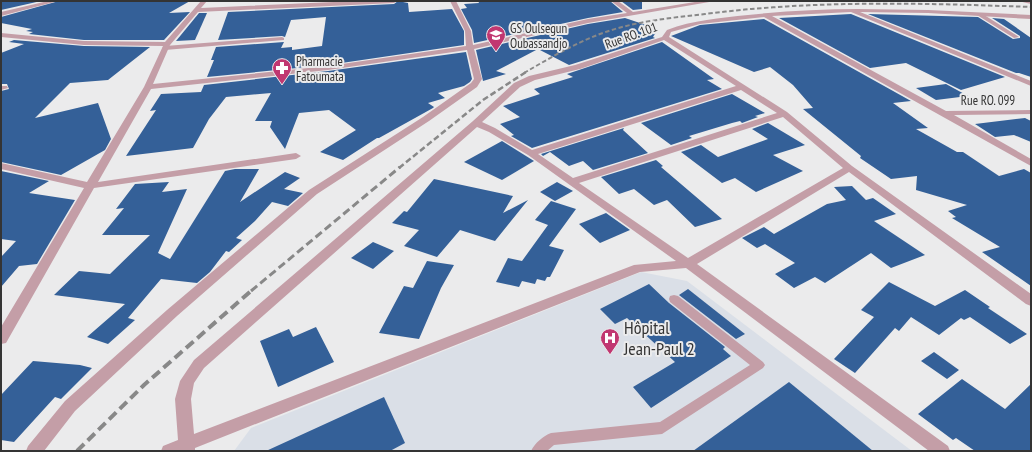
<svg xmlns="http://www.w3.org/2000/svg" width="1032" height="452" font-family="'PT Sans Narrow',sans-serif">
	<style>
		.built { fill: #dadfe7 }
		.building { fill: #346098 }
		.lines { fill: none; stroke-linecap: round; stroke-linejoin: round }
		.service { fill: #c49ea7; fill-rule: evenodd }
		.minor { fill: #c49ea7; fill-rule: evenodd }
		.rail-far3 { stroke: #888; stroke-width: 2; stroke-dasharray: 4.5 2.5; stroke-linecap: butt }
		.rail-far2 { stroke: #888; stroke-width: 2.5; stroke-dasharray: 6 3; stroke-linecap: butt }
		.rail-far1 { stroke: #888; stroke-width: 3; stroke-dasharray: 8 4; stroke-linecap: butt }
		.rail { stroke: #888; stroke-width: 4; stroke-dasharray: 10 5; stroke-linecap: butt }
		.labels { text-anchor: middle; stroke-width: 4; stroke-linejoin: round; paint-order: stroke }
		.far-poi-label { font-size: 13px; fill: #343434; stroke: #ebebec; text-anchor: start }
		.far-street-label { font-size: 13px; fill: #343434; stroke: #ebebec }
		.near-poi-label { font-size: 18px; fill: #343434; stroke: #ebebec; text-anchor: start }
	</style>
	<rect width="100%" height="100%" fill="#ebebec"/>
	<!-- built -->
	<polygon class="built" points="641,272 687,281 912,451 234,451 251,428"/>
	<!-- building -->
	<g class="building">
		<polygon points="1,1 41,1 1,10"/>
		<polygon points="59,1 190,1 169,13 190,12 164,40 84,40 29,34 33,32 26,31 32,29 1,23 1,17"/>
		<polygon points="398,1 408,3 409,12 452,9 464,31 464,45 328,65 207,77 214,60 211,60 216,47 284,42 281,48 292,47 292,50 322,46 326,17 291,20 285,37 282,36 218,40 228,12 394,4"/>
		<polygon points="478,1 610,1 623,12 588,18 474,43 472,30 461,9 467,8 464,4 479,3"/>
		<polygon points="621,1 642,1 642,9 633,10"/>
		<polygon points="199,13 207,13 195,40 176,41"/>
		<polygon points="851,14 1005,77 961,90 906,63 870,68 779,18"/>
		<polygon points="868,14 978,17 1013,39 1020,38 1020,36 992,18 1004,19 1031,38 1031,77 1019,73 1016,73"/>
		<polygon points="625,18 658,29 653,37 655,38 569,65 538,49 496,71 506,74 483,81 476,50 588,24"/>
		<polygon points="764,19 911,101 893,103 928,128 916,129 957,152 963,152 999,176 1024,169 1031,173 1031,286 982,252 1000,247 952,218 956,217 948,211 967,205 916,190 917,176 891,179 860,158 861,156 803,109 813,108 793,85 770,67 754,72 671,36 700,25"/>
		<polygon points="14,40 84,46 150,47 108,80 70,83 35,118 98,103 111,139 105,150 61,175 1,162 1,91 9,89 7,84 1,84 1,53 24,44 9,42"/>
		<polygon points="662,42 714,79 707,80 722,89 532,148 511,136 514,135 500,124 520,117 503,106 540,94 534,89 573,77 567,74"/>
		<polygon points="466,52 472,79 470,82 464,86 438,93 445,98 428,103 434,107 433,108 379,138 377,138 343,160 320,152 356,130 329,110 299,113 285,149 270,127 272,121 255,121 271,93 226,97 209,119 193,148 126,156 156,110 150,111 161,94 201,92 204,85 328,71"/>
		<polygon points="946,84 968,96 936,100 916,88"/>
		<polygon points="732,94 765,113 755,116 758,117 742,123 740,121 732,123 689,136 692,138 671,145 641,123"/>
		<polygon points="1025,118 1031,121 1031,142 1014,135 995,137 975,124"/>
		<polygon points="768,123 805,145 773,155 803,171 756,192 735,178 722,183 681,152 701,145 718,157 768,139 752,129"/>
		<polygon points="624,128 623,130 648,153 593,170 583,161 569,166 550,152 543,156 541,154"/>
		<polygon points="502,141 534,161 502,180 464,162"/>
		<polygon points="656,160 663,166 661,167 722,219 695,227 667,200 654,205 634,189 619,194 601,177"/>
		<polygon points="235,169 259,169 240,202 285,172 300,178 284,189 303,193 288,206 272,202 255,221 236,238 242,240 229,252 226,251 210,272 197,283 161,279 128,318 135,320 108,344 87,337 125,304 54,295 79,271 110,274 150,235 102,235 124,208 116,209 135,184 169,182 162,192 187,189 158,253 170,259 225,171"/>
		<polygon points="1,171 49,181 29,193 75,200 37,264 19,266 1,287 1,257 16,241 1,239"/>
		<polygon points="434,179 513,196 503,213 528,200 495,241 460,230 437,257 404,246 419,230 392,223 404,211 407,212"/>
		<polygon points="557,182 573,191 555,201 540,192"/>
		<polygon points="852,186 866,200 873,198 896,214 874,221 925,255 891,268 871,253 825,283 815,277 794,288 775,274 795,263 765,244 757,248 742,238 764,227 774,234 827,204 846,200 834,187"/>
		<polygon points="551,201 576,209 549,246 564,250 550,277 547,277 545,281 537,279 535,284 522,281 519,287 496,282 508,258 522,261 548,225 535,220"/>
		<polygon points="606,213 630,230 600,243 579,224"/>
		<polygon points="373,242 394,251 373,269 351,258"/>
		<polygon points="427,261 454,265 441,288 419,339 379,333 404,286 413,288"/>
		<polygon points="889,282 935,306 965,290 990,307 988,308 1027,334 1010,344 970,317 964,320 961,318 939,335 911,317 899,331 895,328 855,373 834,359 874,317 861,310"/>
		<polygon points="649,284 669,303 725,347 723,349 731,356 651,408 633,387 675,362 627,318 615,324 600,309"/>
		<polygon points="688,289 745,334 736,339 679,295"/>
		<polygon points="316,327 334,362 278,387 260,341 289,329 293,337"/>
		<polygon points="934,352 959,370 947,379 921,361"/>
		<polygon points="33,361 80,365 92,368 61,399 55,397 14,442 1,440 1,395"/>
		<polygon points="962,379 1005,409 1031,384 1031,451 975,451 956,438 953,440 918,414"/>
		<polygon points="789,382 873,451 693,451"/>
		<polygon points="384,397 405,443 390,451 266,451"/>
	</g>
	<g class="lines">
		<!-- service -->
		<g class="service">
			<polygon points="977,13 981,13 1019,37 1014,38 977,15"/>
			<polygon points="282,37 284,38 284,40 165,50 162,48 165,46"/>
			<path d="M674,295l4,1 85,66 2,3 -2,3 -101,66 -108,11 -7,6h-16c4,-8 12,-15 20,-18l109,-11 90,-57 -80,-63 -1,-3 1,-3z"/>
		</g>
		<!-- minor -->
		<g class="minor">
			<polygon points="48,1 58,1 1,16 1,12"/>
			<polygon points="201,1 207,1 201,8 356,1 397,1 394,3 198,12 170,45 153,84 328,66 466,46 465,31 450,1 456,1 471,31 473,45 588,19 627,13 611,1 618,1 633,12 701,1 715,1 588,23 474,49 482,79 477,87 429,121 317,194 177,316 75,411 44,451 26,451 28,446 65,401 167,310 309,190 423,117 471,83 474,79 467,50 328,70 151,89 98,182 296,153 301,156 296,159 94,188 6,343 1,344 1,327 84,188 1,169 1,163 87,182 144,87 163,46 84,45 1,37 1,33 84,41 165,42"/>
			<polygon points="1018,1 1031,1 1031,4"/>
			<path d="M858,9l70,1 103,5v4l-103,-6 -68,-1 171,69v5l-180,-74 -79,4 174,95 85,-1v4l-77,1 77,44v7l-267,-149 -64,7 -29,8 -2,5 118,75 65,54 179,128v12l-5,-2 -177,-132 -152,92 251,182 2,5h-21l-243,-183 -46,4 -445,176v3h-34l2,-5 15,-6 -3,-41 5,-18 14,-21 279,-239 41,-38 15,-7 46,-11 87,-28 5,-7c26,-10 53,-12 81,-15 37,-4 74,-6 110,-6zM664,40l72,46 -204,64 -37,-22 -13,-6 38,-35 15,-7 45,-11zM741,90l36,23 -204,65 -35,-24zM783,117l60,51 -155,90 -109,-75zM477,127l12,5 39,23 148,106 -42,4 -440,169 -3,-35 3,-16 10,-15z"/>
			<polygon points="1,86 7,86 8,88 1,90"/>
		</g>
		<!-- rail-far3 -->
		<path class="rail-far3" d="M524,73c31,-18 63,-37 98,-46 27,-7 56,-10 83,-13 108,-14 218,-11 326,-7"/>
		<!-- rail-far2 -->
		<polyline class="rail-far2" points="399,168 483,100 526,72"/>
		<!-- rail-far1 -->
		<polyline class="rail-far1" points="251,291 400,167"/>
		<!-- rail -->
		<polyline class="rail" points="77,451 144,385 252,290"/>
	</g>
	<!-- icons -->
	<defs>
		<symbol id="school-pin" viewBox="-11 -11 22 30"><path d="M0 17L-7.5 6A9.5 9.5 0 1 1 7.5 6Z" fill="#c13771" stroke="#ebebec"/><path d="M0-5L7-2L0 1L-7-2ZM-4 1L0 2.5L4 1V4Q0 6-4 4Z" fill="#fff"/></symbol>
		<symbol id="pharmacy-pin" viewBox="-11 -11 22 30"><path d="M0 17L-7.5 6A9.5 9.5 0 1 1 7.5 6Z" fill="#c13771" stroke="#ebebec"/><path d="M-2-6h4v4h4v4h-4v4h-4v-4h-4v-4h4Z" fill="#fff"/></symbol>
		<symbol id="hospital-pin" viewBox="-11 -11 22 30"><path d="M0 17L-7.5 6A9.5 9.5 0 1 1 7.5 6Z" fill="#c13771" stroke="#ebebec"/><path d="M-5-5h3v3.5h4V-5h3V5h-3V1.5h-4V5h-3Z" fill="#fff"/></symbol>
	</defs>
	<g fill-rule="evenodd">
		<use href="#school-pin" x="485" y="24" width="22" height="30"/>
		<use href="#pharmacy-pin" x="271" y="57" width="22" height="30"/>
		<use href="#hospital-pin" x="599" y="327" width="22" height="30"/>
	</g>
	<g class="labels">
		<!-- far-poi labels -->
		<g class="far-poi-label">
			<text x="510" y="33">GS Oulsegun<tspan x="510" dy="15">Oubassandjo</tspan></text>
			<text x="296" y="66">Pharmacie<tspan x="296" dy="15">Fatoumata</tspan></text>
		</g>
		<!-- far-street labels -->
		<g class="far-street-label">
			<text transform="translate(631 35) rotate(-20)" y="5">Rue RO. 101</text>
			<text x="988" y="105">Rue RO. 099</text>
		</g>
		<!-- near-poi labels -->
		<g class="near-poi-label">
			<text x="624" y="334">Hôpital<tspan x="624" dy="21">Jean-Paul 2</tspan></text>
		</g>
	</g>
	<!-- border -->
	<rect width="1032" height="452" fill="none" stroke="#343434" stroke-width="4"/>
</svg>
